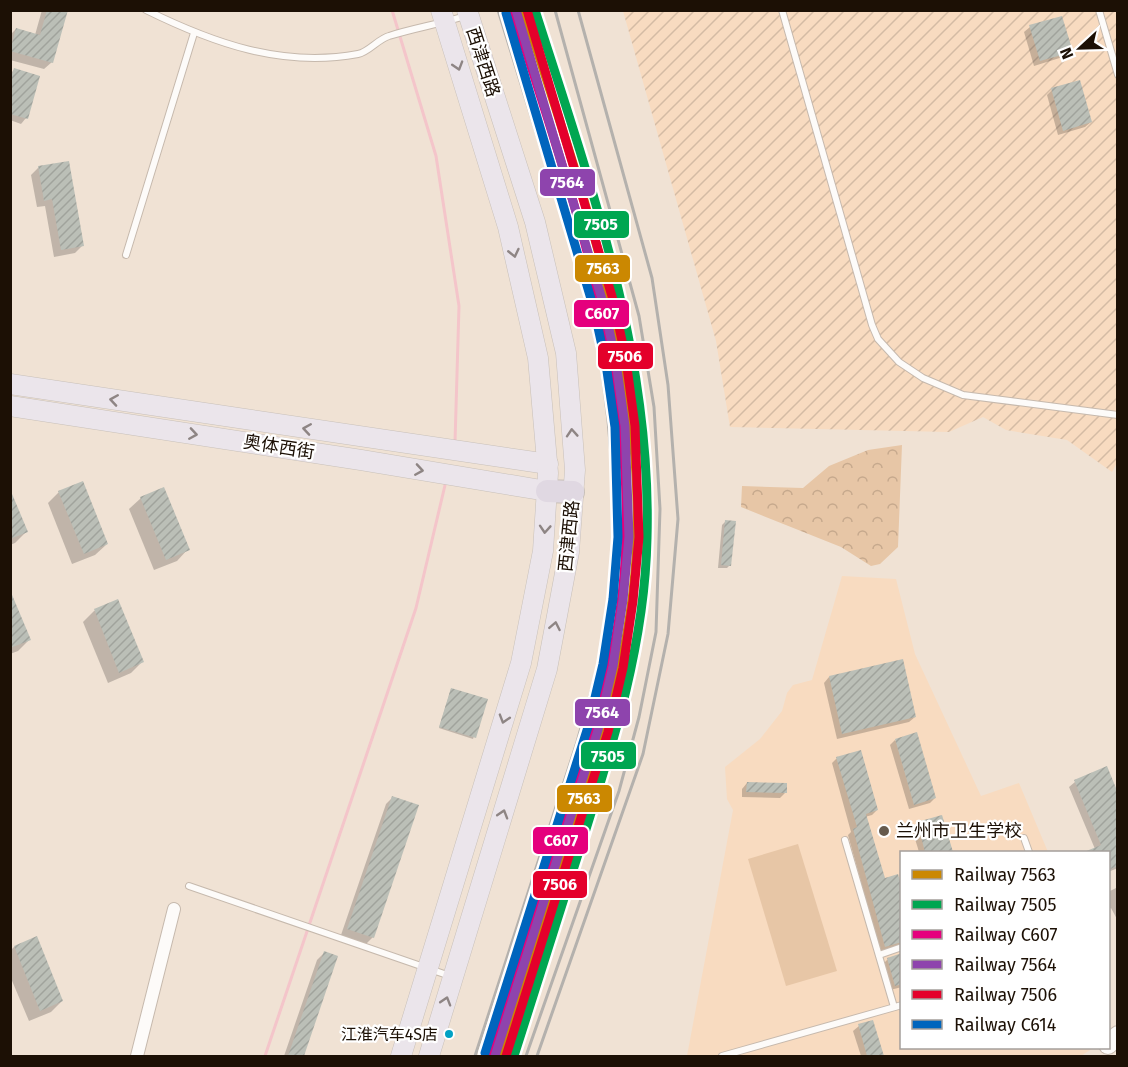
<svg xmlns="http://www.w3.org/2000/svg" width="1128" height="1067" font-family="'Fira Sans','Noto Sans SC',sans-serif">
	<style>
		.built { fill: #f8dbc0 }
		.industrial { fill: url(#industrial-furrows) }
		.forest { fill: url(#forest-crowns) }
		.garden { fill: #e7c6a6 }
		.shadow { fill: #0003 }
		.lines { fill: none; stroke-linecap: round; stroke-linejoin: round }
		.stream { stroke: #f4c5ca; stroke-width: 3 }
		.building { fill: url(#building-hatch) }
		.lane-casing { stroke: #c6b9ad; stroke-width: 8 }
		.street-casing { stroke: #c6b9ad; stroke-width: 14 }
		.secondary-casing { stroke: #c6b9ad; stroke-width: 20 }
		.primary-casing { stroke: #c8c0b9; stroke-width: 21 }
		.highway-casing { stroke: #c8c0b9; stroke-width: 24 }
		.lane { stroke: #fdfbf9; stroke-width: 6 }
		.street { stroke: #fdfbf9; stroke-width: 12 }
		.secondary { stroke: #fdfbf9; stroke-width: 18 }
		.primary { stroke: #ebe5eb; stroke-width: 20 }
		.highway { stroke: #e0d8e2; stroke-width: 22 }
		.rail { stroke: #b4b1ad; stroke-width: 3 }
		.rail-1-casing { stroke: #fff; stroke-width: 14 }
		.rail-2-casing { stroke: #fff; stroke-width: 14 }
		.rail-3-casing { stroke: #fff; stroke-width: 14 }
		.rail-4-casing { stroke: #fff; stroke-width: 14 }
		.rail-5-casing { stroke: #fff; stroke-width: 14 }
		.rail-6-casing { stroke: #fff; stroke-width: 14 }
		.rail-1 { stroke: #cb8801; stroke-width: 9 }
		.rail-2 { stroke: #00a651; stroke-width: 9 }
		.rail-3 { stroke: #e5007d; stroke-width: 9 }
		.rail-4 { stroke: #8e44ad; stroke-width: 9 }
		.rail-5 { stroke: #e4002b; stroke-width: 9 }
		.rail-6 { stroke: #0065bd; stroke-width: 9 }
		.oneway { stroke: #8e8584 }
		.poi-dot { fill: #665a4d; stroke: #fff; stroke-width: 2 }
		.bus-dot { fill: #01a1c4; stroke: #fff; stroke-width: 2 }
		.labels { text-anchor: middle; stroke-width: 4.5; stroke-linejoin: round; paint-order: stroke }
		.bus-label { font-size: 16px; fill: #1c1005; stroke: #fff; text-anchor: end }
		.street-label { font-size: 18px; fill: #1c1005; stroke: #fff }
		.poi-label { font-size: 18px; fill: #1c1005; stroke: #fff; text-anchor: start }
		.line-badge { stroke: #fff; stroke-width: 2 }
		.badge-label { font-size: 16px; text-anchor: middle; font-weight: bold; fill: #fff }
	</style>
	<defs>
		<pattern id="industrial-furrows" width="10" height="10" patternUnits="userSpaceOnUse" patternTransform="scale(1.5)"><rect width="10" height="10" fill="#f8dbc0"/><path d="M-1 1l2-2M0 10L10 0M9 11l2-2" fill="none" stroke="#d4bba4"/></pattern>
		<pattern id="forest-crowns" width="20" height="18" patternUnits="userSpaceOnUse" patternTransform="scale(1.5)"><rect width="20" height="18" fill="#e7c6a6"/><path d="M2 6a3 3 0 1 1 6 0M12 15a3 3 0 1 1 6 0" fill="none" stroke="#c6a98d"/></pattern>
		<pattern id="building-hatch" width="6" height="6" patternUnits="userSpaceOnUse" patternTransform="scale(1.5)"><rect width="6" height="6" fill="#bbbfb7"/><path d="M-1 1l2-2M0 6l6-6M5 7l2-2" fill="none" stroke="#a0a39c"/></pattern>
	</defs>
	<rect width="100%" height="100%" fill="#f0e2d4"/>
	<!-- built -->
	<polygon class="built" points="842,576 896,579 915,654 981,796 1019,783 1048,852 902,852 902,1048 1093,1048 1081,1056 687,1056 733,810 727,799 725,767 760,739 782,711 787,693 793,685 812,680"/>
	<!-- industrial -->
	<polygon class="industrial" points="623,11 1117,11 1118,461 1112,472 1067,440 1006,430 983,417 949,432 730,427 716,341"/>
	<!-- forest -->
	<polygon class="forest" points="902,445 898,547 880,564 871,566 841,547 741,507 742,486 803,488 829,466 868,450"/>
	<!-- garden -->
	<polygon class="garden" points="798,844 837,971 786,986 748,859"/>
	<!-- shadow -->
	<g class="shadow">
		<polygon points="42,10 66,10 52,62 44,69 10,60 10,35 16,29 35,35"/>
		<polygon points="1030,27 1071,51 1066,56 1034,66 1024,32"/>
		<polygon points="14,70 26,118 21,124 10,120 10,74"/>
		<polygon points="1052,90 1091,122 1085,127 1058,135 1047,95"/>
		<polygon points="38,168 83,245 75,253 54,257 45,206 37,207 31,175"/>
		<polygon points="10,492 27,531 15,543 10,545"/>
		<polygon points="59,492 107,544 95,555 72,564 48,503"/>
		<polygon points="141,498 188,549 177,561 154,570 129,509"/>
		<polygon points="725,522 730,565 727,568 718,568 722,525"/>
		<polygon points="10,593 29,640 18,651 10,654"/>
		<polygon points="117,601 142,662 131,673 108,683 83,622 94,611"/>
		<polygon points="902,661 915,717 909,722 837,739 824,683 829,677"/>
		<polygon points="451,689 486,700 473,739 439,728"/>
		<polygon points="895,740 935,798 930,803 909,809 890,745"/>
		<polygon points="837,758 877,810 872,815 865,817 884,880 902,893 902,951 897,946 880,951 848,835 851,832 832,763"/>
		<polygon points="1106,768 1118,797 1118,868 1108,872 1108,852 1092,852 1095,849 1069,787 1075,782"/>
		<polygon points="747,783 786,792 780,798 742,797 742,789"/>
		<polygon points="393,797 373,937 366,944 341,935 386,804"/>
		<polygon points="941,817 951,852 919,852 912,829 917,824"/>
		<polygon points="1118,887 1118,921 1111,908 1108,909 1108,892"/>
		<polygon points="36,938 62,1001 51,1012 29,1021 10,976 10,951 14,947"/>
		<polygon points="324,953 336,957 302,1056 284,1056 317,960"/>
		<polygon points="901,954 902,987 890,990 882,965 888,959"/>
		<polygon points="872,1022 883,1056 861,1056 853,1031 859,1026"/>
	</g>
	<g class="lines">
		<!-- stream -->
		<g class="stream">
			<polyline points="392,10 436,156 459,306 455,442"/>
			<polyline points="265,1056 416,608 446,481"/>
		</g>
	</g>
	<!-- building -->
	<g class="building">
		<polygon points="47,10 68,10 53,63 10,51 16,28 40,35"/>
		<polygon points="1062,16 1073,52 1040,61 1029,25"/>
		<polygon points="14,68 40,76 28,119 10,114 10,80"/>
		<polygon points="1080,80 1092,122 1063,131 1051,88"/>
		<polygon points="69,161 84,246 61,250 52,199 44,201 38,166"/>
		<polygon points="83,481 108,544 84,554 58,491"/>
		<polygon points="164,487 190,550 166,560 140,497"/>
		<polygon points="10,489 28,532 10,539"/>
		<polygon points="725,520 736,521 731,566 721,565"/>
		<polygon points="10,590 31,640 10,648"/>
		<polygon points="118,599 144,662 119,673 94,609"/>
		<polygon points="903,659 916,717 842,734 829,676"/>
		<polygon points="451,688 488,699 476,738 439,727"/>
		<polygon points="917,732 936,798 914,805 895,739"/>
		<polygon points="861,750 878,810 866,814 885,878 898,874 902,887 902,942 885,947 853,829 857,827 836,757"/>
		<polygon points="1107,766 1118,793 1118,866 1108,870 1108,852 1084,852 1101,845 1074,780"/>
		<polygon points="747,782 787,783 787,793 746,792"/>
		<polygon points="392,796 419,805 374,938 347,929"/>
		<polygon points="942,815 953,852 925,852 917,822"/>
		<polygon points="37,936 63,1001 40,1011 14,946"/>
		<polygon points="324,951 338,956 304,1056 288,1056"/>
		<polygon points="902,953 902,984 895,986 887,958"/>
		<polygon points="873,1020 884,1056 867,1056 858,1024"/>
	</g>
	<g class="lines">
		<defs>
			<g id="lane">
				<path d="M146,10c67,33 136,58 212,44 11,-2 20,-15 31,-18 25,-8 51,-12 76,-20"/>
				<polyline points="782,10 872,325 878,339 899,362 923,378 963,395 1118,415"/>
				<polyline points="1099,10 1118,75"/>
				<polyline points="126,255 194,33"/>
				<polyline points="1024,838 1029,852"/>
				<polyline points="845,840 894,1007"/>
				<polyline points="189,886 450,976"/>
				<polyline points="879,955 902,947"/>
				<polyline points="722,1056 902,1005"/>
			</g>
			<polyline id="street" points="137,1056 174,909"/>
			<polyline id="secondary" points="1108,1045 1118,1035"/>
			<g id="primary">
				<polyline points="10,384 548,464"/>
				<polyline points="10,406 361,460 547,491"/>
				<polyline points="401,1056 521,663 543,551 548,473 538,358 508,227 441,10"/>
				<polyline points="429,1056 547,669 569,552 575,470 566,353 535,222 467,10"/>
			</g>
			<polyline id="highway" points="547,491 573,492"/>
		</defs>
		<!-- lane casing -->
		<use href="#lane" class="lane-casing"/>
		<!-- street casing -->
		<use href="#street" class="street-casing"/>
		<!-- secondary casing -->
		<use href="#secondary" class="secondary-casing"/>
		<!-- primary casing -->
		<use href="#primary" class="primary-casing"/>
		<!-- highway casing -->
		<use href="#highway" class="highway-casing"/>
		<!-- lane -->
		<use href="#lane" class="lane"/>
		<!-- street -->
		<use href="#street" class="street"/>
		<!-- secondary -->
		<use href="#secondary" class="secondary"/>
		<!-- primary -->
		<use href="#primary" class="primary"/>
		<!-- highway -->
		<use href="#highway" class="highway"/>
		<!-- rail -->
		<g class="rail">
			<polyline points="475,1056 577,742 599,663 611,598 613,537 613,478 608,420 602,373 591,318 574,255 498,10"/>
			<polyline points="526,1056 619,791 639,717 656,632 660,509 654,407 639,316 555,10"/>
			<polyline points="537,1056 643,754 668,634 678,519 668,385 652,278 578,10"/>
		</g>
		<defs>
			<path id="rail-1" d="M503,1056c22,-71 45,-141 67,-212 32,-100 64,-200 67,-306 5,-183 -58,-356 -113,-528"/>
			<path id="rail-2" d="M514,1056c22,-70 45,-141 67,-211 32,-101 64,-201 66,-307 5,-183 -57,-356 -112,-528"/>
			<path id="rail-3" d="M493,1053c22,-70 45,-141 67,-211 32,-99 64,-199 66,-304 5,-182 -58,-354 -112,-525"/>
			<polyline id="rail-4" points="495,1056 598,730 613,666 623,600 629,537 625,426 616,362 604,306 516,10"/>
			<polyline id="rail-5" points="506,1056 608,732 623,668 633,601 639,537 635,426 626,360 614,303 527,10"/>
			<polyline id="rail-6" points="485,1053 588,727 603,664 613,599 618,537 615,427 606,364 594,309 506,13"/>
		</defs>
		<!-- rail-1 casing -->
		<use href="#rail-1" class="rail-1-casing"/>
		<!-- rail-2 casing -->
		<use href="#rail-2" class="rail-2-casing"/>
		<!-- rail-3 casing -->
		<use href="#rail-3" class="rail-3-casing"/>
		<!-- rail-4 casing -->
		<use href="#rail-4" class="rail-4-casing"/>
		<!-- rail-5 casing -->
		<use href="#rail-5" class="rail-5-casing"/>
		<!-- rail-6 casing -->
		<use href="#rail-6" class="rail-6-casing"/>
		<!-- rail-1 -->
		<use href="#rail-1" class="rail-1"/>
		<!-- rail-2 -->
		<use href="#rail-2" class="rail-2"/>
		<!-- rail-3 -->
		<use href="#rail-3" class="rail-3"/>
		<!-- rail-4 -->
		<use href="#rail-4" class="rail-4"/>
		<!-- rail-5 -->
		<use href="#rail-5" class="rail-5"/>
		<!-- rail-6 -->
		<use href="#rail-6" class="rail-6"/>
	</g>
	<!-- one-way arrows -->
	<defs><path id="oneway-chevron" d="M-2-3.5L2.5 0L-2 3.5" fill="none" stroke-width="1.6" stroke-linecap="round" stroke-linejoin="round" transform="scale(1.5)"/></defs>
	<g class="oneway">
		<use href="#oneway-chevron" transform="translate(458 66) rotate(73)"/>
		<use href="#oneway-chevron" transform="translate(514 253) rotate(77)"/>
		<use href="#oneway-chevron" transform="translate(114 400) rotate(-171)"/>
		<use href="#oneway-chevron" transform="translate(307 429) rotate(-171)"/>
		<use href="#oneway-chevron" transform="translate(572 433) rotate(-94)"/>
		<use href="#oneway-chevron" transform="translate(193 434) rotate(9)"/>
		<use href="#oneway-chevron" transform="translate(419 470) rotate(9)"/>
		<use href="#oneway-chevron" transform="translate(545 529) rotate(94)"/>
		<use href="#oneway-chevron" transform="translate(555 626) rotate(-79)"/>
		<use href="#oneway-chevron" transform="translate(504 719) rotate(107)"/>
		<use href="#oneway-chevron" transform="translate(503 814) rotate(-73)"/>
		<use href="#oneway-chevron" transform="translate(446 1001) rotate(-73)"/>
	</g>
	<!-- markers -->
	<circle class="poi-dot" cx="884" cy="831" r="6"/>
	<circle class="bus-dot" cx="449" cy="1034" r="5"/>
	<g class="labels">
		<!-- bus labels -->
		<g class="bus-label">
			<text x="438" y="1040">江淮汽车4S店</text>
		</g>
		<!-- street labels -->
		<g class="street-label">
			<text transform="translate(483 62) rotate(72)" y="6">西津西路</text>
			<text transform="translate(279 447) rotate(9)" y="6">奥体西街</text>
			<text transform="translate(569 536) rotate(-84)" y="6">西津西路</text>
		</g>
		<!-- poi labels -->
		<g class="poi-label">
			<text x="896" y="837">兰州市卫生学校</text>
		</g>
	</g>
	<g class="line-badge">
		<rect x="539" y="168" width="57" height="29" rx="6" fill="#8e44ad"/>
		<rect x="573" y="210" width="57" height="29" rx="6" fill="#00a651"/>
		<rect x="574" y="254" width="57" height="29" rx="6" fill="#cb8801"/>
		<rect x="573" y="299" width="57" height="29" rx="6" fill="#e5007d"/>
		<rect x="597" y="342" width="57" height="28" rx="6" fill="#e4002b"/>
		<rect x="574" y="698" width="57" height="29" rx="6" fill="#8e44ad"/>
		<rect x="580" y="741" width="57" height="29" rx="6" fill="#00a651"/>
		<rect x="556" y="784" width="57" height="29" rx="6" fill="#cb8801"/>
		<rect x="532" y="826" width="57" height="29" rx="6" fill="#e5007d"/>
		<rect x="532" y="870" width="56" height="29" rx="6" fill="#e4002b"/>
	</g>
	<g class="badge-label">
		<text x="567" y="188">7564</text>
		<text x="601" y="230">7505</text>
		<text x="603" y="274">7563</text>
		<text x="602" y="319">C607</text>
		<text x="625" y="362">7506</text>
		<text x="602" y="718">7564</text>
		<text x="608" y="762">7505</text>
		<text x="584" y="804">7563</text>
		<text x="561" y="846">C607</text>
		<text x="560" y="890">7506</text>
	</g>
	<!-- border -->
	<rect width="1128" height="1067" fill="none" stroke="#1c1005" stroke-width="24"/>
	<!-- legend -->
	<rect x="900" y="851" width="210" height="198" fill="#ffffff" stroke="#a49f9b" stroke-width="1.5"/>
	<rect x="912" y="870" width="30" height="9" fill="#cb8801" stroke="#a49f9b" stroke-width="1.5"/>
	<text x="954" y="881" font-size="18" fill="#1c1005">Railway 7563</text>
	<rect x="912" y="900" width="30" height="9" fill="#00a651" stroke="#a49f9b" stroke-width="1.5"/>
	<text x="954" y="911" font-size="18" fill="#1c1005">Railway 7505</text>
	<rect x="912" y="930" width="30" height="9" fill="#e5007d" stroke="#a49f9b" stroke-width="1.5"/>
	<text x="954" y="941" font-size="18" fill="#1c1005">Railway C607</text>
	<rect x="912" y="960" width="30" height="9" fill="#8e44ad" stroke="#a49f9b" stroke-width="1.5"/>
	<text x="954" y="971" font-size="18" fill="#1c1005">Railway 7564</text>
	<rect x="912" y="990" width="30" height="9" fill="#e4002b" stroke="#a49f9b" stroke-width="1.5"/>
	<text x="954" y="1001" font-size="18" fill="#1c1005">Railway 7506</text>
	<rect x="912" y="1020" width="30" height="9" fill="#0065bd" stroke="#a49f9b" stroke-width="1.5"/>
	<text x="954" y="1031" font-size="18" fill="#1c1005">Railway C614</text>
	<!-- north arrow -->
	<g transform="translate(1080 48) rotate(248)" stroke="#ffffff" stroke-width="4.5" paint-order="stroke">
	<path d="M0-4.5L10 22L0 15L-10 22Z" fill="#1c1005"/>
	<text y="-9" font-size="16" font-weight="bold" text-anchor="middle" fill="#1c1005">N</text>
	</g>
</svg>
